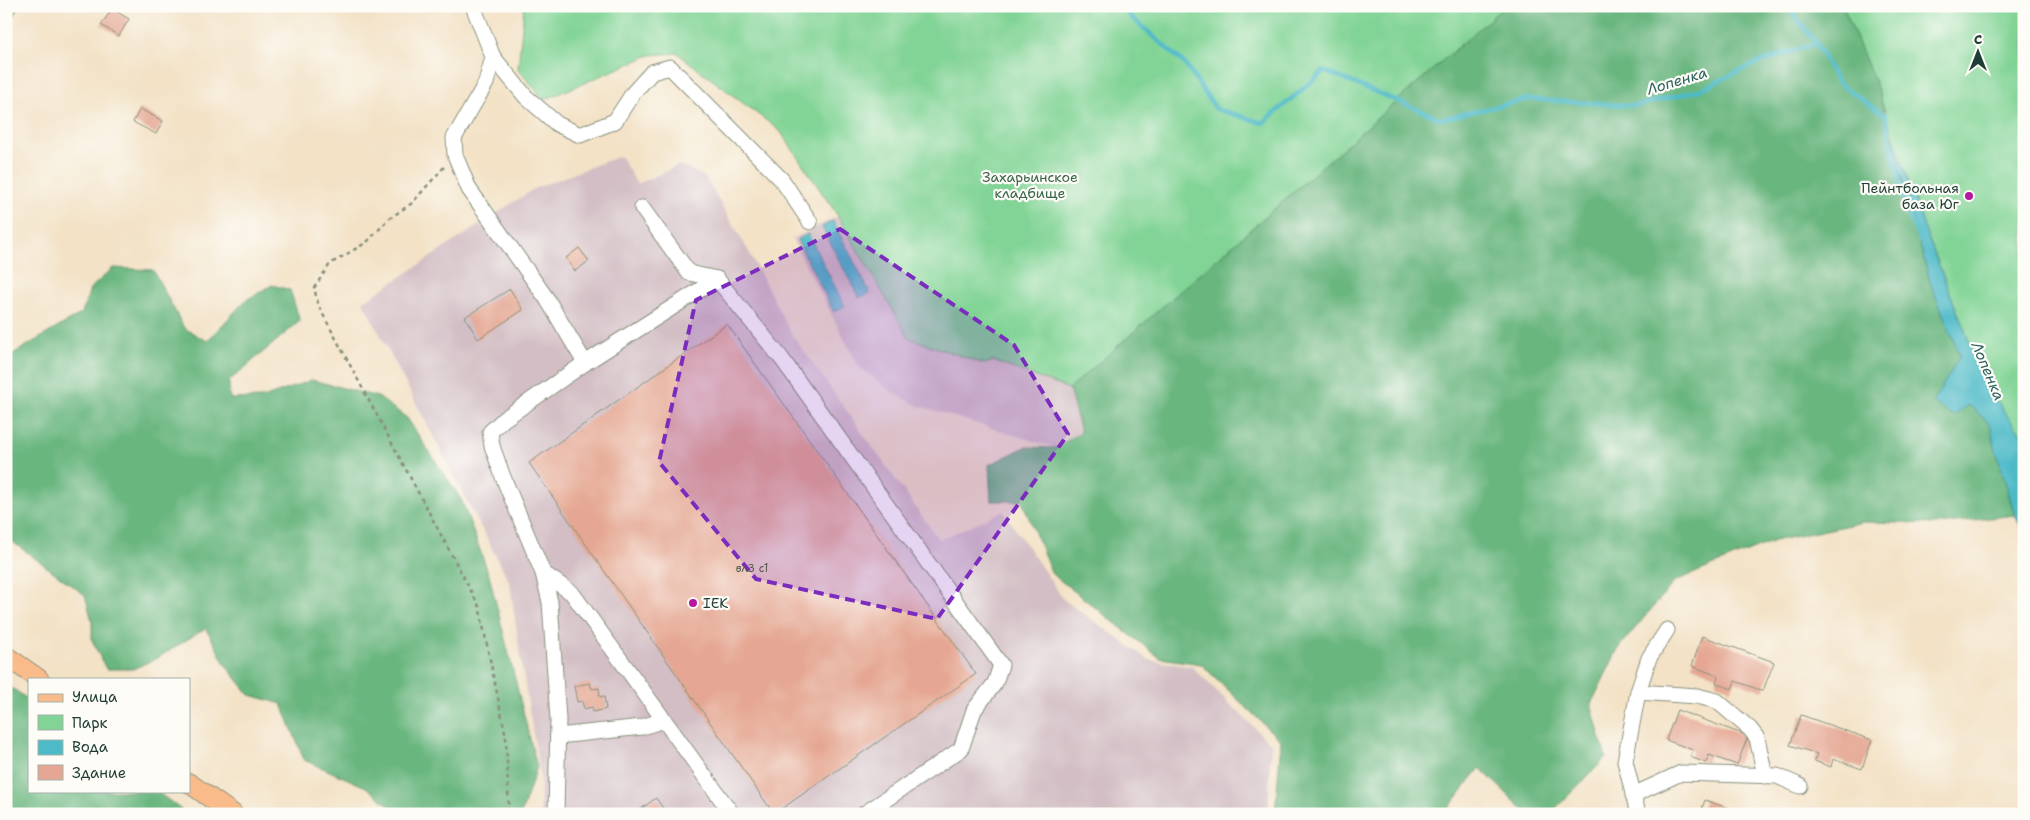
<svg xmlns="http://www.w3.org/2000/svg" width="2030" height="820" font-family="'Shantell Sans',sans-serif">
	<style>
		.industrial { fill: #d2bec4 }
		.green { fill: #82d496; stroke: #508865 }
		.forest { fill: #69b67f; stroke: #447a5a }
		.water { fill: #4dbac8; stroke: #367c7e }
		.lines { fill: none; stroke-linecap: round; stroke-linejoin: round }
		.stream { stroke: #4dbac8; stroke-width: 4.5 }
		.building { fill: #e5a793 }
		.minor-casing { stroke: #89907d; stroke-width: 17 }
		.major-casing { stroke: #89907d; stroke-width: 21 }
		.path { stroke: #89907d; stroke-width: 2.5; stroke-dasharray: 4 4; stroke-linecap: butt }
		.minor { stroke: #fff; stroke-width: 15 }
		.major { stroke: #fabb8b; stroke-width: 19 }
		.marked { fill: #7b2cbf; fill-opacity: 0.2; stroke: #7b2cbf; stroke-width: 4; stroke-dasharray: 10 6; stroke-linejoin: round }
		.poi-dot { fill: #b5179e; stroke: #fdfcf7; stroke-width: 2 }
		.labels { text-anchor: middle; stroke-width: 4.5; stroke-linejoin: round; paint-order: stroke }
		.number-label { font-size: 11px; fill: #50584c }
		.park-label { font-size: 14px; fill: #38634c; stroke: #fdfcf7 }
		.poi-label { font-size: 14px; fill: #1f3d34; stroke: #fdfcf7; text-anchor: end }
		.water-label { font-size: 15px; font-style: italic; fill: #2d6260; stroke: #fdfcf7 }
	</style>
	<rect width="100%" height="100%" fill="#fdfcf7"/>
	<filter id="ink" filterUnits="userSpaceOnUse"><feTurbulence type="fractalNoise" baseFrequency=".02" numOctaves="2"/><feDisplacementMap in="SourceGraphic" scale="10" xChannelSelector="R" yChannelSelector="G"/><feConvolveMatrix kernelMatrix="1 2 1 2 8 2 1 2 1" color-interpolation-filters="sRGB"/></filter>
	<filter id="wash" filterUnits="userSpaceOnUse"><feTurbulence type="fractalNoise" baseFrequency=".0096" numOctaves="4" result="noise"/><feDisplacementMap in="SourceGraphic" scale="20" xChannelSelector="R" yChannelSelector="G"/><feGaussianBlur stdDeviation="1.12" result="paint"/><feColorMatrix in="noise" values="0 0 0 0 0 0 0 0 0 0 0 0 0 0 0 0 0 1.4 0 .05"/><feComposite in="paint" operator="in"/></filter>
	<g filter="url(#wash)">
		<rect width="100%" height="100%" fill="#f3e2c6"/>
		<!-- industrial -->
		<g class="industrial">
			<polygon points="620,156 637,184 680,165 705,177 749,252 791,333 939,540 1003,511 1064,600 1149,660 1192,667 1271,744 1268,814 540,814 541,781 520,655 510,583 363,302 535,188"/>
			<polygon points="838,216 909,338 993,360 1069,389 1081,432 1056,448 919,406 892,392 859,367 792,239"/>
		</g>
		<!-- green -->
		<g class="green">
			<polygon points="524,6 1505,6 1069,389 993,361 984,364 909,338 838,216 780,131 677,53 650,55 544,100 518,69"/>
			<polygon points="1843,6 2024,6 2024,436 2013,424 1986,384 1925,230 1878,90"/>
		</g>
		<!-- forest -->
		<g class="forest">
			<polygon points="1505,6 1843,6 1878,90 1931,285 1960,356 1933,402 1969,404 1990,424 1995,447 2015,515 1940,524 1863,522 1774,541 1675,581 1618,649 1591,704 1606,758 1550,814 1528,814 1480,768 1444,814 1275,814 1281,741 1201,664 1160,658 1052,574 1022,501 991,501 989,465 1025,447 1056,448 1081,432 1069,389"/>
			<polygon points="113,268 153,270 184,328 207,341 246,300 272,285 290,290 300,321 229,381 230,399 263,398 312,380 378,397 407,418 462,501 489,575 537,767 521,814 400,814 366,787 304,760 282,704 250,695 226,666 206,628 157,658 133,669 106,669 92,640 92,621 85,595 6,537 6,358 82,313 90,289"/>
			<polygon points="6,684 29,700 29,791 156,791 187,814 6,814"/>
		</g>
		<!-- water -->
		<g class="water">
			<polygon points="1885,115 1925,230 1986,384 2013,424 2024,436 2024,534 2015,515 1995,447 1990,424 1969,405 1953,416 1933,402 1960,356 1931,285"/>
			<polygon points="833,221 870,293 859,298 822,227"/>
			<polygon points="808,234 845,306 834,312 797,240"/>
		</g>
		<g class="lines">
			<!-- stream -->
			<g class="stream">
				<polyline points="1124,6 1131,17 1185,64 1216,109 1263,123 1324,71 1441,119 1529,99 1636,106 1700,90 1752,65 1816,43"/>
				<polyline points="1787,6 1816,43 1837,82 1885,115 1905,207 1920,241"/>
			</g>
		</g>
		<g id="blocks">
			<!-- building -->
			<g class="building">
				<polygon points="6,6 18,6 11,18 6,15"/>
				<polygon points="112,9 129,19 119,36 101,25"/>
				<polygon points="140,109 163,121 156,134 133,122"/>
				<polygon points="579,248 589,261 575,271 566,258"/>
				<polygon points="510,289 523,310 478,339 465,317"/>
				<polygon points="727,324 976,674 774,814 529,463"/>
				<polygon points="1702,636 1774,662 1763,691 1735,681 1732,689 1716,683 1718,676 1692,666"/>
				<polygon points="590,683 592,689 599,688 600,697 604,696 606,709 593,712 592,707 584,709 582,701 577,702 574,686"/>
				<polygon points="1677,710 1748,736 1737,765 1709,755 1706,763 1690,757 1693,750 1666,740"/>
				<polygon points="1801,715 1872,740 1862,769 1833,759 1831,767 1814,761 1817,754 1790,745"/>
				<polygon points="656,798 667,814 634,814"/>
				<polygon points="1705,800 1742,813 1742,814 1700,814"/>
			</g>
		</g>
	</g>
	<g filter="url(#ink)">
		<use href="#blocks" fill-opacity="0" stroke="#89907d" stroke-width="1"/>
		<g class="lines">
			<defs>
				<g id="minor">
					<polyline points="473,6 493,57 486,83 454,138 455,155 469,189 547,299 585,363"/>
					<polyline points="493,57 526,97 557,124 580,135 615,121 633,93 652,72 670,67 782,180 810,222"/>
					<polyline points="642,208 689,273 717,279 782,359 1001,665 995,683 974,710 961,749 864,814"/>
					<polyline points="543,573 572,593 664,720"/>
					<polyline points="1638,692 1697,696 1717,701 1750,729 1757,738 1765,776"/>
					<polyline points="558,736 642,727 664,720 732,814"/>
					<polyline points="1633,795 1681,773 1777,776 1800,786"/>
					<polyline points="556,814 558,719 550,602 543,573 503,477 492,446 490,432 504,419 585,363 717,279"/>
					<polyline points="1638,814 1625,761 1638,692 1649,658 1667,630"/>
				</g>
				<g id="major">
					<polyline points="6,656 39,679"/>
					<polyline points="189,783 233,814"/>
				</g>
			</defs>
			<!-- minor casing -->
			<use href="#minor" class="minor-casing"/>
			<!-- major casing -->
			<use href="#major" class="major-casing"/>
			<!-- path -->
			<polyline class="path" points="444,167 412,203 390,218 367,242 330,264 314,288 319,307 479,606 506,737 509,814"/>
			<!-- minor -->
			<use href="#minor" class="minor"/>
			<!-- major -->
			<use href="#major" class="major"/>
		</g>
	</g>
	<!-- marked area -->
	<path class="marked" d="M840,229l174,116 54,89 -131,185 -181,-40 -97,-117 37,-162z"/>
	<!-- markers -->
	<g class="poi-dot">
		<circle cx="1969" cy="196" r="5"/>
		<circle cx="693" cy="603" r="5"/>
	</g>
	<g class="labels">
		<!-- number labels -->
		<g class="number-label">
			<text x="752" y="572">вл3 с1</text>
		</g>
		<!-- park labels -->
		<g class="park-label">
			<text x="1030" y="182">Захарьинское<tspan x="1030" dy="16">кладбище</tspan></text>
		</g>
		<!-- poi labels -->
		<g class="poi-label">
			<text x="1959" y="193">Пейнтбольная<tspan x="1959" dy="16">база Юг</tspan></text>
			<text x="703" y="608" text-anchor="start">IEK</text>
		</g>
		<!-- water labels -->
		<g class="water-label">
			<text transform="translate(1677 81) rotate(-17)" y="5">Лопенка</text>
			<text transform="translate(1988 371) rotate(67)" y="5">Лопенка</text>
		</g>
	</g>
	<!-- margin -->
	<rect width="2030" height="820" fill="none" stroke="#fdfcf7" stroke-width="25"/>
	<!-- legend -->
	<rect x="28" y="678" width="162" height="115" fill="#fdfcf7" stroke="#a4b0a9"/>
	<rect x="38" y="694" width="25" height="8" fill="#fabb8b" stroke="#a4b0a9"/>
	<text x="72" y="702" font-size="15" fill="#1f3d34">Улица</text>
	<rect x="38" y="715" width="25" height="15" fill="#82d496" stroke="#a4b0a9"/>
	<text x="72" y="728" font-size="15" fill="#1f3d34">Парк</text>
	<rect x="38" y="740" width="25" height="15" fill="#4dbac8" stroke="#a4b0a9"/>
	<text x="72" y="752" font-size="15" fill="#1f3d34">Вода</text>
	<rect x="38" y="765" width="25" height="15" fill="#e5a793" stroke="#a4b0a9"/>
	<text x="72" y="778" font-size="15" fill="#1f3d34">Здание</text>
	<!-- north arrow -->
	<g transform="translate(1978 52)" stroke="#fdfcf7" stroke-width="4" paint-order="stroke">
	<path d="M0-4L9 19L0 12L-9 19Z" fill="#1f3d34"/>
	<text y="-8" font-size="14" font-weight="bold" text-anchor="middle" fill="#1f3d34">С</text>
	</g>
</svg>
